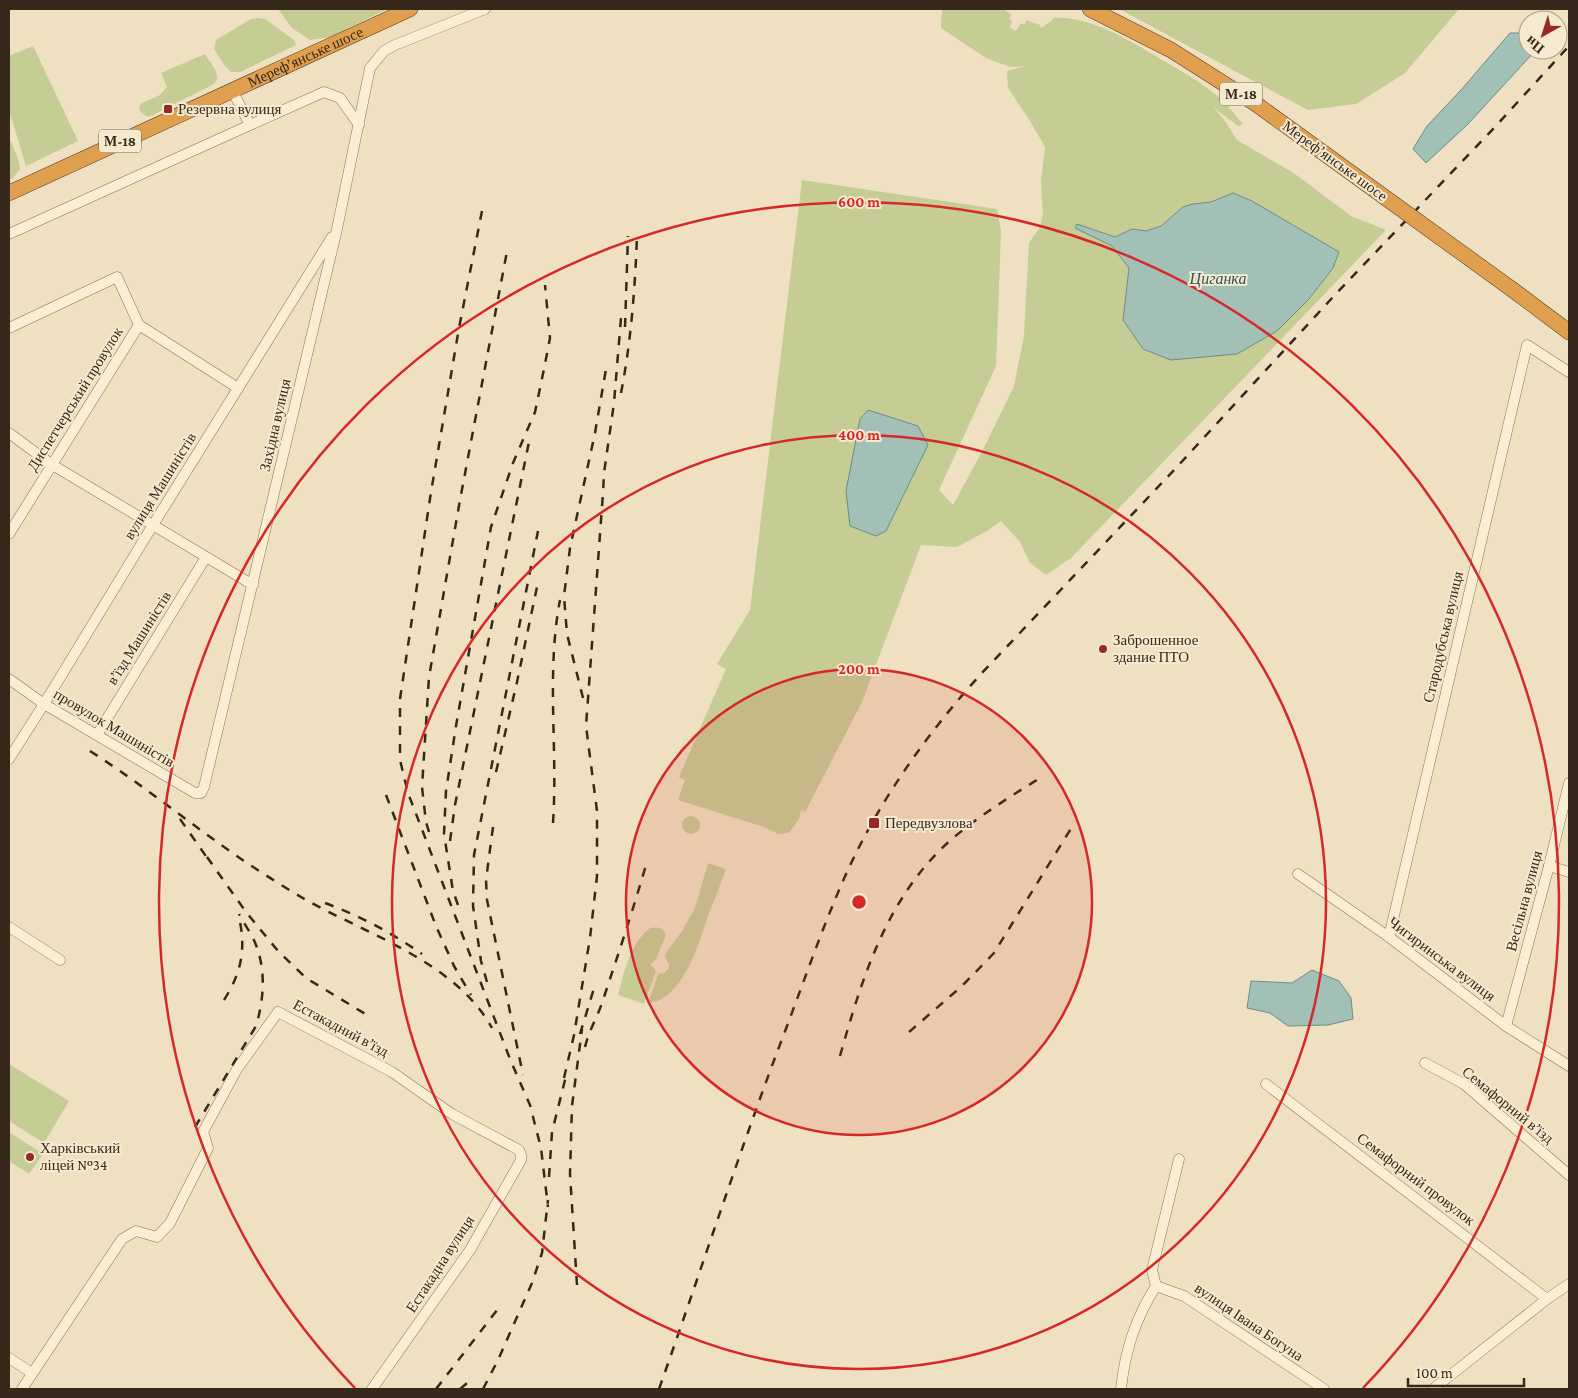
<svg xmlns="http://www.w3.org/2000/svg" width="1578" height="1398" font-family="'Crimson Pro',serif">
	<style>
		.green { fill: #c5cc94; fill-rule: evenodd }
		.water { fill: #a3c0b7; stroke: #6a8e85 }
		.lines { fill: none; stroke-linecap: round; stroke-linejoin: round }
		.minor-casing { stroke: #877158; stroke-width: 11 }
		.highway-casing { stroke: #543f2c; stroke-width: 16 }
		.minor { stroke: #f9edd3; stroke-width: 10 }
		.highway { stroke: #df9f4f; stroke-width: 15 }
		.rail { stroke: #36291c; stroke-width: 2.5; stroke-dasharray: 9 9; stroke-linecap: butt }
		.highway-bridge-casing { stroke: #543f2c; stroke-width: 16; stroke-linecap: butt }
		.highway-bridge { stroke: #df9f4f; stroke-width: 15 }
		.ring { fill: none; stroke: #d62828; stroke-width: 2.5 }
		.poi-dot { fill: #962828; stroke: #f5eacf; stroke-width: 2 }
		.labels { text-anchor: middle; stroke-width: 4; stroke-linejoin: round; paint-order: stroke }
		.shield { fill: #f5eacf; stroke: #6f6352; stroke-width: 1 }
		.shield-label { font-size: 14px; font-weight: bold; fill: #36291c }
		.street-label { font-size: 15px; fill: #36291c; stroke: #f5eacf }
		.poi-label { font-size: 15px; fill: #36291c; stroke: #f5eacf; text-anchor: start }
		.water-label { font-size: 16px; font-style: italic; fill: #2b5654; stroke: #f5eacf }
		.centre { fill: #d62828; stroke: #f5eacf; stroke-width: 2.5 }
		.ring-label { font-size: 15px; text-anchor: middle; font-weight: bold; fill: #d62828; stroke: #f5eacf; stroke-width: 4; stroke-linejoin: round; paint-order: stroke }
	</style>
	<rect width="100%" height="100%" fill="#eee0c0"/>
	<!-- green -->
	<g class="green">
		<polygon points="278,9 387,9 331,37 310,40 292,28"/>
		<path d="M942,9h62l7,6 -2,4 3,1 -2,8 6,3 5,-8 4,2 1,-5 14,5 1,3 12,-8 -1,-2c37,-3 79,23 110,42 20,11 40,23 58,38 9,8 16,18 23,26l-5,2 -25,-19 12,14 12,19 58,34 56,42 35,14 -315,328 -25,17 -16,-12 -10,-21 -19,-21 -14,10 -30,16 -36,-2 -59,157 -57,110 -4,-2 -2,9 -10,14 -11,1 -14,-7 -86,-27 7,-20 -6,-3 47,-108 -9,-5 33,-54 52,-430 195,29 4,22 -5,135 -57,124 14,15 31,-57 30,-62 10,-50 5,-93 11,-16 3,-13 -2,-33 4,-34 -15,-26 -22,-33 -1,-17 19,-5 -16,1 -24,-9 -45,-30zM1233,193l100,75 -24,31 -32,32 -154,-11 6,-52 -17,-22 -35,-22 38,13 17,-8 14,2 15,-5 22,-19 10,-3 18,-2z"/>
		<polygon points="1119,9 1459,9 1405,73 1356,104 1308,110"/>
		<polygon points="258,18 265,19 294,40 296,45 240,72 231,72 225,66 214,49 216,40 251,19"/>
		<polygon points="33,46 78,141 26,166 9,110 9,56"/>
		<path d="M205,54c5,9 18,22 9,30l-65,33c-7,-2 -11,-6 -9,-13l20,-9 7,-8 -6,-14z"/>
		<polygon points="11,141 19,162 20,169 13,178 9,180 9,142"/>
		<circle cx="691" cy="825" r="9"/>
		<path d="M708,863l18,6c-6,17 -13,34 -19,50 -9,27 -25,81 -59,84l10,-29 6,-1 5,-5v-4l-4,-7 1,-4 16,-22 13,-23z"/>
		<path d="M650,928c8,-1 13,-1 16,7l-10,24 -6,6 3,2 3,4 -12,33 -26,-9c6,-23 12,-51 32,-67z"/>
		<polygon points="9,1064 69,1101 44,1143 9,1121"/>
		<polygon points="9,1132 43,1154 29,1174 9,1161"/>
	</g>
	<!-- water -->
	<g class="water">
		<polygon points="1510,33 1528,33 1528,50 1535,50 1535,51 1468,124 1426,163 1413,149 1427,126 1461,90"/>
		<polygon points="1233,193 1252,201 1339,252 1333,268 1309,299 1277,331 1237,354 1171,360 1143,349 1123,320 1129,268 1112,246 1075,228 1077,224 1115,237 1132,229 1146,231 1161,226 1183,207 1193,204 1211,202"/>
		<polygon points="868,410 918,426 928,445 886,531 876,536 850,526 846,491 860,419"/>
		<polygon points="1312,970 1339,981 1351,998 1353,1019 1328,1025 1288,1026 1270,1013 1247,1008 1251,981 1292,983"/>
	</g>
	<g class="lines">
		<defs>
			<g id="minor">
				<polyline points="232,90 250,125 324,92 340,98 359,125"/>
				<polyline points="9,234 250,125"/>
				<polyline points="139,325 238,388"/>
				<polyline points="9,328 117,277 139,325 9,534"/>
				<polyline points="9,433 51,464 253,585"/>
				<polyline points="9,679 44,704 195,793 201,793 204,787 337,229 370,68 384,51 395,45 485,9"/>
				<polyline points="97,735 206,557"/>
				<polyline points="9,759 44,704 153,525 332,237"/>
				<polyline points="1549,866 1569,872"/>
				<polyline points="1298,874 1389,937 1506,1026 1569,1066"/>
				<polyline points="9,927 60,960"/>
				<polyline points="1389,937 1527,345 1569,372"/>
				<polyline points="1506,1026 1549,866 1569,783"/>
				<polyline points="1425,1063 1464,1084 1569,1175"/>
				<polyline points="1266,1084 1547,1299"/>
				<polyline points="1156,1286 1184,1296 1324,1389"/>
				<polyline points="9,1358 32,1373"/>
				<polyline points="22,1389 122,1239 136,1231 157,1237 170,1223 208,1148 203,1132 237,1069 278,1012 392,1072 452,1114 519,1150 521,1155 521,1160 470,1250 372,1389"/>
				<path d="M1121,1389c4,-38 14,-70 35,-103l-4,-16 27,-111"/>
				<polyline points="1433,1389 1547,1299 1569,1284"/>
			</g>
			<g id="highway">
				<polyline points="1090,9 1171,50 1256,104 1383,196"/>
				<path id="s1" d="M9,193l401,-184"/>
				<polyline points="1513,290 1569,332"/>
			</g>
		</defs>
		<!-- minor casing -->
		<use href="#minor" class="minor-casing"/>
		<!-- highway casing -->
		<use href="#highway" class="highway-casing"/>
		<!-- minor -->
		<use href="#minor" class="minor"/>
		<!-- highway -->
		<use href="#highway" class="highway"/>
		<!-- rail -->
		<g class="rail">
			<polyline points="482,211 459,328 431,492 400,699 400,760 408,793 510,1059 530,1105 541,1148 548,1207"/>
			<polyline points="625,327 628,236"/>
			<path d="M621,393c10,-51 14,-104 16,-157"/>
			<polyline points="583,698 567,634 564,596 570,548 595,433 606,369"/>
			<path d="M90,751c55,35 105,77 160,114 17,11 34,22 51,32 64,37 154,64 191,131"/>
			<polyline points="496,772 517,682 537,587"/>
			<polyline points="386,795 436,926 454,966 471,995"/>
			<polyline points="180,819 210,862"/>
			<path d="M553,823c5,-75 -7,-150 7,-223"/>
			<polyline points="493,827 486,880 487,900 523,1075"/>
			<polyline points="429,832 426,822 422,787 429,677 460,500 508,246"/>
			<polyline points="450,841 455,805 530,437"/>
			<polyline points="207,857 246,912 278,951 306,978 367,1015"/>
			<path d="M325,903c35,13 67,30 97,51"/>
			<polyline points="458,905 453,891 444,834 446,791 456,726 491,527 513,463 535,412 544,369 550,338 545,285"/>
			<polyline points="487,982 481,961 473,906 474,855 538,531"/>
			<path d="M224,1000c16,-25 22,-48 16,-78"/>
			<polyline points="909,1032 962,986 994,953 1075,822"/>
			<polyline points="580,1034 595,985"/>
			<path d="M585,1047c4,-17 13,-31 18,-47 15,-45 30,-90 43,-135"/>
			<path d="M840,1056c21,-74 43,-147 98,-204 29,-29 67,-52 102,-74"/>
			<polyline points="564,1078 574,1035 590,938 597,876 597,811 586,726 603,493 604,473 614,403 621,318"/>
			<path d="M195,1127l61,-101c8,-27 10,-55 0,-81 -4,-11 -12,-21 -17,-31"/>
			<polyline points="549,1177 552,1132 567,1072"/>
			<polyline points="577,1285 570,1174 572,1106 582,1029"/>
			<polyline points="436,1389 501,1305"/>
			<polyline points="460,1389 472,1379"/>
			<polyline points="483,1389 498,1360 532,1283 542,1253 548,1200"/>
			<path d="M659,1389c43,-121 82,-243 128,-363 22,-58 42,-118 69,-173 33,-66 76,-125 125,-179l195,-206 157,-171 161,-169 75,-82"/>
		</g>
		<defs>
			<polyline id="highway-bridge" points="1383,196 1513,290"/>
		</defs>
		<!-- highway-bridge casing -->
		<use href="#highway-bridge" class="highway-bridge-casing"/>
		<!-- highway-bridge -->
		<use href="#highway-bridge" class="highway-bridge"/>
	</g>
	<!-- distance rings -->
	<circle cx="859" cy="902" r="233" fill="#d62828" fill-opacity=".12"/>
	<g class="ring">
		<circle cx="859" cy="902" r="233"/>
		<circle cx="859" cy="902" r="467"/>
		<path d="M355 1388A700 700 0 1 1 1363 1388"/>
	</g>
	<!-- markers -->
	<g class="poi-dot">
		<rect x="163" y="104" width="10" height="10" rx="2.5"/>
		<circle cx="1103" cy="649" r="5"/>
		<rect x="868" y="817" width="12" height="12" rx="2.5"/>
		<circle cx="30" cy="1157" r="5"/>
	</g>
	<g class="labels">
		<!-- shield labels -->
		<g class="shield">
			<rect x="1220" y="82.5" width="42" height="23" rx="4"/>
			<rect x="99" y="129.5" width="42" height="23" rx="4"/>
		</g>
		<g class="shield-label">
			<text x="1241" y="99">М-18</text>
			<text x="120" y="146">М-18</text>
		</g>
		<!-- street labels -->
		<g class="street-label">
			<text dy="5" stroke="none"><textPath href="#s1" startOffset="326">Мереф’янське шосе</textPath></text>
			<text transform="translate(1335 161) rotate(36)" y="5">Мереф’янське шосе</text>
			<text transform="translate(75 399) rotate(-58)" y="5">Диспетчерський провулок</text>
			<text transform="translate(275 425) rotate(-77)" y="5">Західна вулиця</text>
			<text transform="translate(160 486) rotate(-58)" y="5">вулиця Машиністів</text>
			<text transform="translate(1443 637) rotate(-77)" y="5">Стародубська вулиця</text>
			<text transform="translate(139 638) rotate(-58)" y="5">в’їзд Машиністів</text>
			<text transform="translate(114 728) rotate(31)" y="5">провулок Машиністів</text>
			<text transform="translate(1524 901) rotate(-75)" y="5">Весільна вулиця</text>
			<text transform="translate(1442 959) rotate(37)" y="5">Чигиринська вулиця</text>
			<text transform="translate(341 1028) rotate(28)" y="5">Естакадний в’їзд</text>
			<text transform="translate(1508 1105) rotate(39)" y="5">Семафорний в’їзд</text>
			<text transform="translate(1416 1179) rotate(37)" y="5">Семафорний провулок</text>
			<text transform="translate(440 1264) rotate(-57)" y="5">Естакадна вулиця</text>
			<text transform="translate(1249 1322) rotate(34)" y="5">вулиця Івана Богуна</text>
		</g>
		<!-- poi labels -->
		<g class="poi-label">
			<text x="178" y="114">Резервна вулиця</text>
			<text x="1113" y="645">Заброшенное<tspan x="1113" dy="17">здание ПТО</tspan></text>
			<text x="885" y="828">Передвузлова</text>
			<text x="40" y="1153">Харківський<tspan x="40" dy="17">ліцей №34</tspan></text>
		</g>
		<!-- water labels -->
		<g class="water-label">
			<text x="1218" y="284">Циганка</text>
		</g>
	</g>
	<circle cx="859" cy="902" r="8" class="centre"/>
	<g class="ring-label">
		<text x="859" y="207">600 m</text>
		<text x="859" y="440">400 m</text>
		<text x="859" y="674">200 m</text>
	</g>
	<!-- border -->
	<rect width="1578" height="1398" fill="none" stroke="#36291c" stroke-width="20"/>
	<!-- north arrow -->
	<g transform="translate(1543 35) rotate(219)"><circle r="24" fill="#f5eacf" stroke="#a99d87"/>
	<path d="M0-4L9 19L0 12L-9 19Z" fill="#962828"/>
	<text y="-8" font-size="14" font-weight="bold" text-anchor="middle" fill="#36291c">Пн</text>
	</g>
	<!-- scale -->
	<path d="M1408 1378v8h116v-8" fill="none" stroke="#36291c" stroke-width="2.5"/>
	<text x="1416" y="1378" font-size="15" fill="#36291c" stroke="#f5eacf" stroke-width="4" paint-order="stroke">100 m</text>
</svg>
